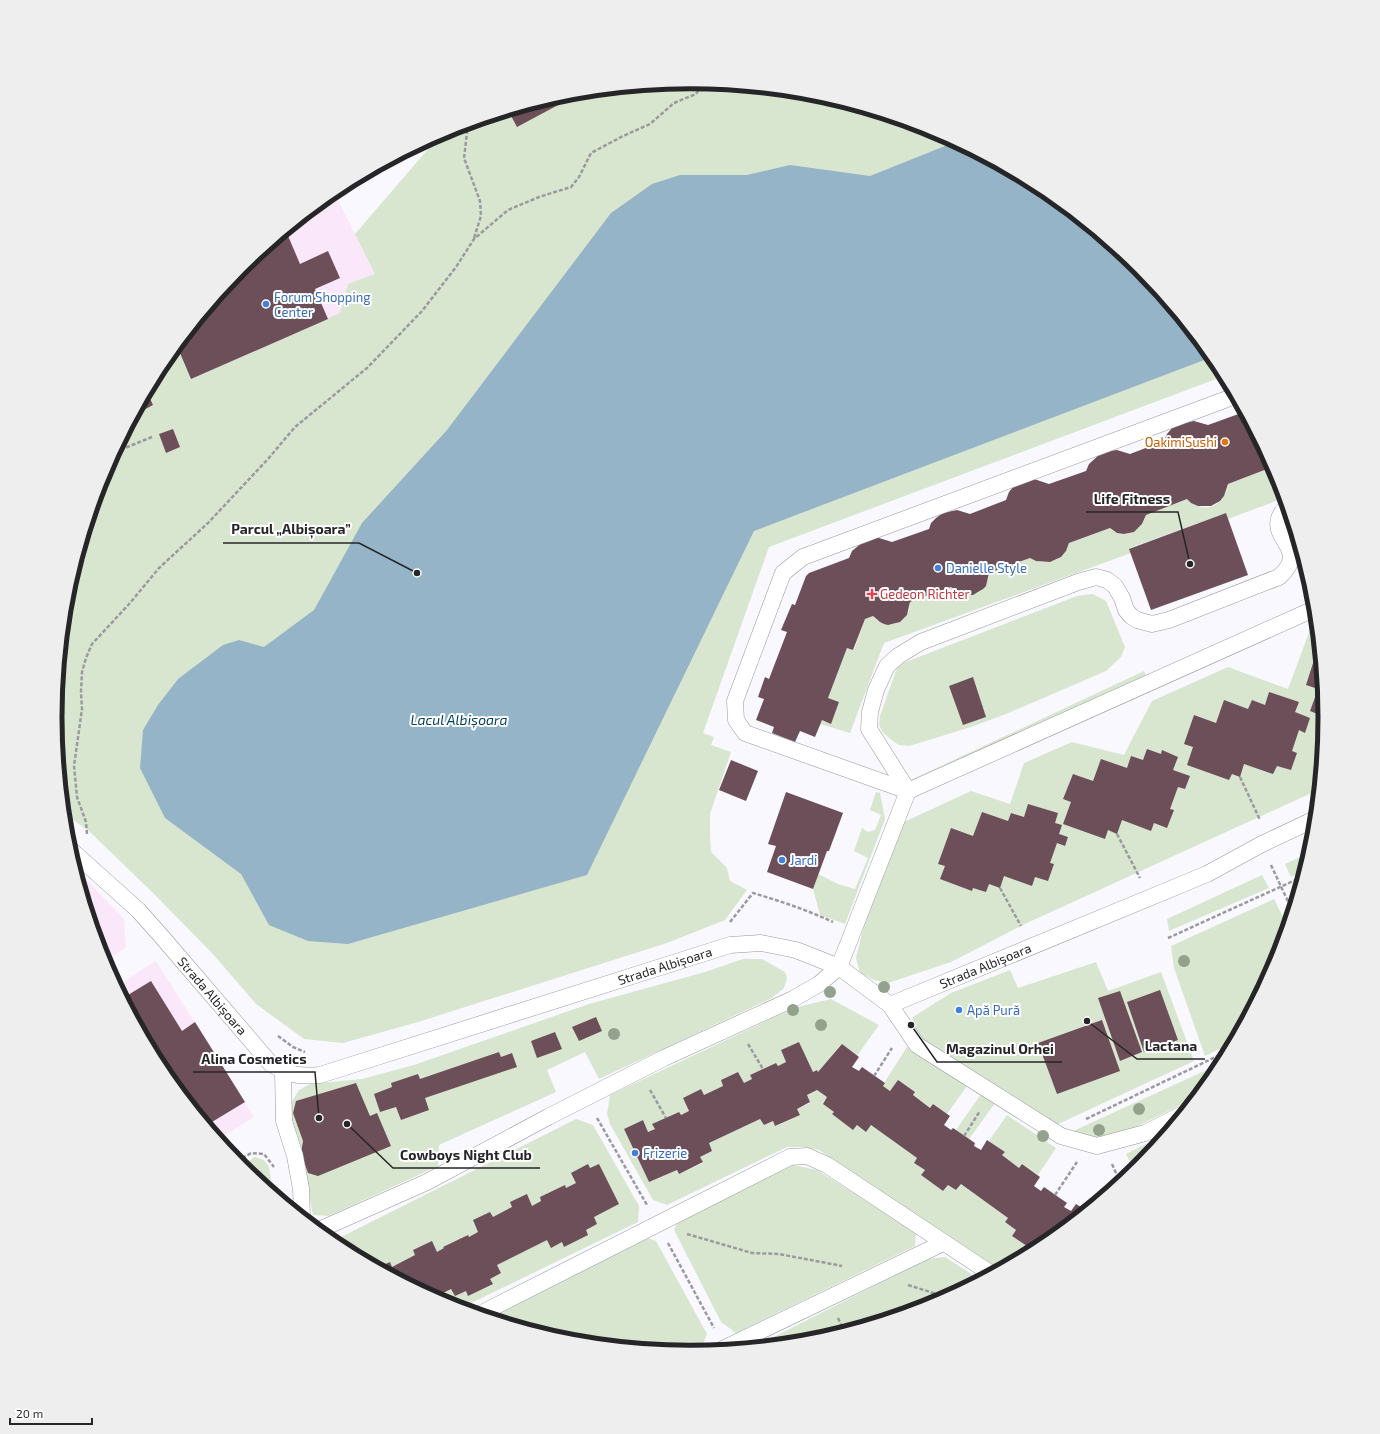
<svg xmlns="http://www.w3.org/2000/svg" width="1380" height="1434" font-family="'Exo 2',sans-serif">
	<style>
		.commercial { fill: #fae8fa }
		.green { fill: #d8e6cf }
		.water { fill: #95b4c7 }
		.building { fill: #6d4f5a }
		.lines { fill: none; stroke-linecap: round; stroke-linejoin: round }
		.service-casing { stroke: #97989f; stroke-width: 17 }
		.path { stroke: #9a9a9f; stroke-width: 2.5; stroke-dasharray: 4 2; stroke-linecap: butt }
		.service { stroke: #fff; stroke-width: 16 }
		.tree { fill: #94a28d }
		.shop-dot { fill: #3f7fe0; stroke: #fff; stroke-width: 1.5 }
		.food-dot { fill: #e8710a; stroke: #fff; stroke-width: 1.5 }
		.health-dot { fill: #e0444e; stroke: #fff; stroke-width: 1.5 }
		.labels { text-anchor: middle; stroke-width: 4; stroke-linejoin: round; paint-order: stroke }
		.shop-label { font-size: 13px; fill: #366cbe; stroke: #fff; text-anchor: start }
		.food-label { font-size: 13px; fill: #c56008; stroke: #fff; text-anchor: end }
		.health-label { font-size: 13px; fill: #be3a42; stroke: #fff; text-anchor: start }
		.street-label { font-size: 13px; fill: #262629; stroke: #fff }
		.water-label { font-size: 14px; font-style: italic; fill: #003e5a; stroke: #fff }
		.rim { fill: none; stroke: #262629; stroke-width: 5 }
		.leader { fill: none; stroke: #262629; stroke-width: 1.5 }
		.callout-dot { fill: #262629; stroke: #fff; stroke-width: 1.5 }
		.callout-label { font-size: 14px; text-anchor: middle; font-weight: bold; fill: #262629; stroke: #fff; stroke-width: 4; stroke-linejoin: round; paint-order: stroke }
	</style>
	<rect width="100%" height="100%" fill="#f8f8fe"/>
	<!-- commercial -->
	<g class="commercial">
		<polygon points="581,93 517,127 509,112 566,94"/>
		<polygon points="334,192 375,274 354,331 186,443 162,364 241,268"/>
		<polygon points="76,869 124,919 126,948 104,961"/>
		<polygon points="156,961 254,1117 219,1139 162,1070 117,986"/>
	</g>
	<!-- green -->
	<g class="green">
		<polygon points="690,82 814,94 933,130 1043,189 1139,268 1218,364 1224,376 769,547 703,733 714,737 711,745 731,752 710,814 710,837 711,852 727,868 730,881 747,890 725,920 667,943 418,1022 343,1043 304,1039 256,1004 212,953 152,892 90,832 65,814 55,717 67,593 80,552 90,542 83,540 103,474 162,364 177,346 191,379 340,313 348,284 375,274 355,234 441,134 447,130 509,112 517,126 581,93"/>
		<path d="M1267,469l9,4 8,25 -56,21 -2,-6 -96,35 1,5 -247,90 -34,90 -30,-9 2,-4 9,3 8,-21 -11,-4 19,-50 7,2 11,-31 8,-3c12,16 38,7 37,-14l41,-15c16,15 36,8 38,-14l41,-15c16,8 34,4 39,-15l41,-15c14,13 32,3 36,-13l41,-16c4,2 8,5 12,7 15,6 27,-8 29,-22z"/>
		<path d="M1291,520l12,41c-10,-9 -17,-28 -12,-41z"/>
		<polygon points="1093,594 1106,601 1125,647 1121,657 1106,671 1006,714 971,727 909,746 899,745 893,741 883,733 879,725 880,716 898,665 1077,596"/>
		<polygon points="1311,627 1316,629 1325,717 1318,790 1027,923 951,962 888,983 874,980 860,973 856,958 864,925 904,822 971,791 1010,804 1024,763 1072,742 1124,755 1152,701 1228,667 1288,689"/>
		<polygon points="1144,671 1148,680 916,786 911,780"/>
		<polygon points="876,792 880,793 885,819 845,924 820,915 813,889 818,874 838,884 855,889 868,858 854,851 862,828 868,832 875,830 881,815 870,810"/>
		<polygon points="1309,853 1304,871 1291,877 1285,864"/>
		<polygon points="1262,875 1269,888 1169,931 1167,919"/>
		<polygon points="1274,899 1287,925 1277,960 1232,1043 1205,1056 1174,968 1171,946"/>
		<polygon points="743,959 762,959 785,972 787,978 784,988 772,998 599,1079 585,1052 547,1070 556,1092 439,1145 438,1166 329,1216 313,1215 301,1154 288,1108 299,1090 310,1084 362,1079 414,1065 589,1004 705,972"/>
		<polygon points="1096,962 1108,991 1161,972 1194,1061 1056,1125 919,1037 912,1024 913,1017 951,993 1010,970 1018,988"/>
		<polygon points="831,999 879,1025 857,1056 818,1072 817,1070 813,1072 799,1042 781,1050 786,1062 778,1066 776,1063 750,1075 752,1079 744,1083 738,1072 721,1080 723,1086 704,1095 701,1089 683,1098 689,1111 681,1115 678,1112 653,1124 655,1129 648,1132 643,1120 624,1129 649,1182 677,1170 679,1174 703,1163 700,1157 712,1151 709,1143 760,1119 764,1125 773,1121 776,1126 800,1115 797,1109 810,1103 807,1095 817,1090 827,1097 823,1104 834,1112 832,1114 853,1129 857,1125 866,1132 871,1125 917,1158 914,1163 925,1170 921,1175 943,1191 948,1185 957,1190 961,1184 1008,1218 1005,1222 1016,1230 1012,1236 1033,1250 998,1269 819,1150 803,1147 787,1147 667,1205 653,1200 610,1124 607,1114 610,1095 779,1015 798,1007"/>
		<polygon points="907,1047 967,1086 947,1114 933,1104 930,1108 913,1095 915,1093 898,1081 890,1091 883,1086 884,1083"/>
		<polygon points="1222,1063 1218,1070 1195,1098 1113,1138 1086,1137 1071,1132"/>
		<polygon points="981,1094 995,1103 969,1139 956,1130"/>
		<polygon points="1007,1115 1056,1148 1038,1175 1022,1164 1019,1168 1002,1155 1005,1152 989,1141"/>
		<polygon points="576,1119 593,1125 639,1206 638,1222 461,1308 447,1304 333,1241"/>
		<polygon points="1164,1135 1139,1166 1134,1170 1126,1154"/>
		<polygon points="255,1157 264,1160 269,1167 273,1192 262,1183 247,1162"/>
		<polygon points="793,1165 817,1170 860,1197 916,1234 915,1246 736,1333 721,1322 674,1230 681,1216"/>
		<polygon points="638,1234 656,1241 707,1334 700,1351 690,1352 566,1340 483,1315"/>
		<polygon points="945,1257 979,1279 933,1304 814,1340 758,1345 927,1259"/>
	</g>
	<!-- water -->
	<polygon class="water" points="955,142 1043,189 1139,268 1212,357 754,531 587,875 348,944 308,941 269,925 241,874 165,818 140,768 143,730 158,705 178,679 223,645 239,640 264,647 314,610 362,523 447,430 611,213 652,184 680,175 747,175 790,165 870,176"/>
	<!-- building -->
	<g class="building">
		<polygon points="557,97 560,104 517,127 509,112"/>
		<polygon points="286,231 300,264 328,251 340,278 315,289 328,319 191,379 177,346 241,268"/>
		<polygon points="147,392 153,405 138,413 137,411"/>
		<polygon points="1244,412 1276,473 1267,469 1228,484 1224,496 1220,501 1211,506 1198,506 1191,503 1187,499 1146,515 1142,524 1134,532 1124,534 1117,533 1110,528 1069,543 1066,551 1061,557 1050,562 1036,561 1030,558 989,573 986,586 983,589 973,595 960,594 951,587 910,602 907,615 900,622 888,625 884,624 880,622 873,616 865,619 853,650 847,648 828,698 839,702 831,724 822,720 815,737 800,731 795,742 772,733 774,727 756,720 764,699 758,697 765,677 769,679 787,632 781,630 792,604 795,605 806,576 809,573 849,558 852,551 864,541 872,538 879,538 892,542 929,529 931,523 936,518 943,513 957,510 970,514 1006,500 1009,492 1014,486 1034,479 1049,484 1086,471 1089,464 1101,453 1109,451 1117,450 1130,454 1164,441 1167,434 1172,428 1179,424 1194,421 1208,425"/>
		<polygon points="173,429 180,447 166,453 159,434"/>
		<polygon points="1226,513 1248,575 1151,610 1129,549"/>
		<polygon points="1314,660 1320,662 1325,717 1310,711 1318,689 1306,685"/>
		<polygon points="973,677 986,717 963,725 949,686"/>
		<polygon points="1269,692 1299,702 1295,712 1310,718 1305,733 1299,730 1292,751 1297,753 1291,770 1277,766 1273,774 1244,764 1240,777 1232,774 1229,780 1187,765 1193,747 1184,744 1194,715 1216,723 1224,700 1248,709 1252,700 1265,705"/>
		<polygon points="1147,749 1161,754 1162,750 1178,757 1173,770 1190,776 1185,789 1178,787 1170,809 1174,810 1167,828 1154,823 1151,831 1122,820 1117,834 1108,830 1105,839 1063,824 1071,802 1063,799 1073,774 1093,781 1101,759 1127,768 1131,756 1143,760"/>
		<polygon points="731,760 758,771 746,801 719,790"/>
		<polygon points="786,792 843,813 829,851 827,851 813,889 767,872 776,846 768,844"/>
		<polygon points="1028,804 1058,813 1055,823 1062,825 1059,834 1068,837 1065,846 1057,843 1050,863 1054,864 1048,881 1035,877 1032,886 1004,876 1000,888 989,884 986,892 973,888 972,891 940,879 945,866 938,864 951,828 973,836 982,812 1008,821 1011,813 1024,817"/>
		<polygon points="151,981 182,1031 195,1022 245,1102 207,1125 162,1070 123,998"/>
		<polygon points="1160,990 1178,1040 1144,1052 1127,1002"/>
		<polygon points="1120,991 1142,1052 1120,1061 1098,998"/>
		<polygon points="596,1017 602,1031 579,1041 572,1027"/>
		<polygon points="1102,1020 1120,1071 1057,1094 1038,1043"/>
		<polygon points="555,1032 562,1049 537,1058 531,1041"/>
		<polygon points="799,1042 813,1072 817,1070 818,1072 842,1044 859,1057 852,1067 859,1071 862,1067 885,1083 883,1086 890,1091 898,1080 915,1092 913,1095 930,1108 933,1104 950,1116 944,1125 951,1130 953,1128 956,1130 975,1143 974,1146 981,1150 987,1140 1005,1152 1002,1155 1019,1168 1022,1164 1040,1177 1034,1186 1041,1191 1044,1187 1067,1203 1064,1207 1071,1211 1076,1204 1086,1210 1043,1245 1039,1244 1033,1250 1012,1236 1016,1230 1005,1222 1008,1218 961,1184 956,1190 948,1185 943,1191 921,1175 925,1170 914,1163 917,1158 871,1125 866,1132 857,1125 853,1130 832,1114 834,1112 823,1104 827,1097 817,1090 807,1095 810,1102 797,1109 800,1115 775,1126 773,1121 764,1125 760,1119 709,1143 712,1151 700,1157 703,1162 679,1174 677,1170 649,1182 624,1129 643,1120 648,1132 655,1129 652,1124 679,1112 681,1115 689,1111 683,1098 701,1089 704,1095 723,1086 721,1080 738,1072 744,1083 752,1079 750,1075 776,1063 778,1066 786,1062 781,1050"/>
		<polygon points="499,1052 501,1057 512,1053 517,1067 425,1098 429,1110 401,1120 396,1107 380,1112 374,1094 392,1087 391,1083 418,1074 420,1079"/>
		<polygon points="356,1083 370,1116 377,1113 391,1146 318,1176 308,1173 301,1153 303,1141 293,1113 296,1101"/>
		<polygon points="588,1164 590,1168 599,1164 619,1204 594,1217 597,1224 586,1230 588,1235 564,1247 562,1242 551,1248 547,1240 497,1265 501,1273 490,1279 493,1284 468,1296 466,1291 455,1296 451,1289 435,1297 379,1267 390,1262 392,1267 415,1255 413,1250 432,1241 437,1252 444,1248 443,1247 468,1235 469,1237 478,1232 473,1220 490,1212 493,1217 512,1207 510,1202 527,1194 532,1206 541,1201 540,1197 565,1185 566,1188 576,1183 571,1173"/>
	</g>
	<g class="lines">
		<defs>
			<g id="service">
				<polyline points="1235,396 803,557 783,573 735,701 736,720 745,733 908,791 1314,609"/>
				<path d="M908,791l-39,-62 1,-17 6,-22 11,-24 11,-10 23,-14 157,-60 18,-5 11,3 8,6 7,12 4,12 5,6 6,4 15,4 17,-4 110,-43c32,-28 -12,-38 2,-63 2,-3 3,-5 6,-7"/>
				<path id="s1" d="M70,849l68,61 24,27 109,127c19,11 27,13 49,11l410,-130 31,-2 35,7 43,17 51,38 27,40 144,91 36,10 48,-13 36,-18"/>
				<path id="s2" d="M890,1005l317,-131 55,-30 53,-25"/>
				<polyline points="283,1072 284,1121 295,1156 301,1189 302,1216"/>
				<polyline points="319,1230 427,1182 548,1117 664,1058 793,999 819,984 839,967 908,791"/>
				<polyline points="480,1314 790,1157 807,1156 827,1165 990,1273"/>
				<polyline points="723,1349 943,1243"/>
			</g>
		</defs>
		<!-- service casing -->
		<use href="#service" class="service-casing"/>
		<!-- path -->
		<g class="path">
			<polyline points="468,124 464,158 480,201 481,216 474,238"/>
			<polyline points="115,452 152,437"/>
			<polyline points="1240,777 1260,820"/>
			<polyline points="87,834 86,822 77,797 74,766 82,709 81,692 82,672 86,658 92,644 130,603 159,568 208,523 268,459 295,427 367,368 422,311 456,267 474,239 508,210 539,197 571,187 579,177 591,153 623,136 650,124 674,103 696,94 703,83"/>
			<polyline points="1117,834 1140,878"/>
			<polyline points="1271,865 1292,910"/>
			<polyline points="1000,888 1021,926"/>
			<path d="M730,922l23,-29c27,8 54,17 80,29"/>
			<polyline points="1168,938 1302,877"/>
			<polyline points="278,1036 293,1047 305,1052"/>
			<polyline points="748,1044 763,1069"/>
			<polyline points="874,1076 892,1048"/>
			<polyline points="650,1090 666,1118"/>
			<polyline points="597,1118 647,1205"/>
			<polyline points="1086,1119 1228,1051"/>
			<polyline points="964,1136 980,1111"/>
			<polyline points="237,1161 251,1153 264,1154 274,1167"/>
			<polyline points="1112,1164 1120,1182"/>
			<polyline points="1055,1195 1077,1162"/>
			<polyline points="687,1234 752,1253 779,1254 842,1266"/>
			<polyline points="668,1243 714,1328"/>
			<polyline points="908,1285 946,1297"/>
			<polyline points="888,1317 939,1295"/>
			<polyline points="838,1318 844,1331"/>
		</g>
		<!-- service -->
		<use href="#service" class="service"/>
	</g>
	<!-- trees -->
	<g class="tree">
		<circle cx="1184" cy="961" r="6"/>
		<circle cx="884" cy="987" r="6"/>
		<circle cx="830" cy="992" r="6"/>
		<circle cx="793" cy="1010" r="6"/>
		<circle cx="821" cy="1025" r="6"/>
		<circle cx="614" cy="1034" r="6"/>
		<circle cx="1139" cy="1109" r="6"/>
		<circle cx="1099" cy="1130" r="6"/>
		<circle cx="1043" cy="1136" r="6"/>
	</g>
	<!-- markers -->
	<g class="shop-dot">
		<circle cx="266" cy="304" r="4"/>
		<circle cx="938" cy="568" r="4"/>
		<circle cx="782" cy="860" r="4"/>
		<circle cx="959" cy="1010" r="4"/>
		<circle cx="635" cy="1153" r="4"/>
	</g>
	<circle class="food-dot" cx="1225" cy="442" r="4"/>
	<path class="health-dot" d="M870 588h4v4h4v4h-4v4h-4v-4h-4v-4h4z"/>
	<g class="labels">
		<!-- shop labels -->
		<g class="shop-label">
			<text x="274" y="302">Forum Shopping<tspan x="274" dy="15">Center</tspan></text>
			<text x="946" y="573">Danielle Style</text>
			<text x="790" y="865">Jardi</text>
			<text x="967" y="1015">Apă Pură</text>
			<text x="643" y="1158">Frizerie</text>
		</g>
		<!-- food labels -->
		<g class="food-label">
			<text x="1217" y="447">OakimiSushi</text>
		</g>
		<!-- health labels -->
		<g class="health-label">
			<text x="880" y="599">Gedeon Richter</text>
		</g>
		<!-- street labels -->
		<g class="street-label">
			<text dy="5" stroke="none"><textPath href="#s1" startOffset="708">Strada Albișoara</textPath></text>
			<text dy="5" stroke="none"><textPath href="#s2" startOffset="103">Strada Albișoara</textPath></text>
			<text dy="5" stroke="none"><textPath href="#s1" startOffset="205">Strada Albișoara</textPath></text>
		</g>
		<!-- water labels -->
		<g class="water-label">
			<text x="459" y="725">Lacul Albișoara</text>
		</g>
	</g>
	<!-- crop -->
	<path d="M0 0H1380V1434H0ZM62 717a628 628 0 1 1 1256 0a628 628 0 1 1-1256 0Z" fill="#eee" fill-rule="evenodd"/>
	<path class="rim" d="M62 717a628 628 0 1 1 1256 0a628 628 0 1 1-1256 0Z"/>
	<!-- callouts -->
	<path class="leader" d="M1190 564L1178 512H1086M417 573L359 543H223M1087 1021L1137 1059H1205M911 1025L937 1062H1062M319 1118L315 1072H193M347 1124L393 1168H540"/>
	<g class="callout-dot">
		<circle cx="1190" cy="564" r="4"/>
		<circle cx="417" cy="573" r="4"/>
		<circle cx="1087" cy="1021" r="4"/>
		<circle cx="911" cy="1025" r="4"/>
		<circle cx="319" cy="1118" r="4"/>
		<circle cx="347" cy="1124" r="4"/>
	</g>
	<g class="callout-label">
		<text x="1132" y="504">Life Fitness</text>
		<text x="291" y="534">Parcul „Albișoara”</text>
		<text x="1171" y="1051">Lactana</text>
		<text x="1000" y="1054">Magazinul Orhei</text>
		<text x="254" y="1064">Alina Cosmetics</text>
		<text x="466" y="1160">Cowboys Night Club</text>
	</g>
	<!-- scale -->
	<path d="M10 1418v6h82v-6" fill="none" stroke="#262629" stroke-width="2"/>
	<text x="16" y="1418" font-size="12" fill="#262629" stroke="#ffffff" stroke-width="3" paint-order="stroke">20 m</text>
</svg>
